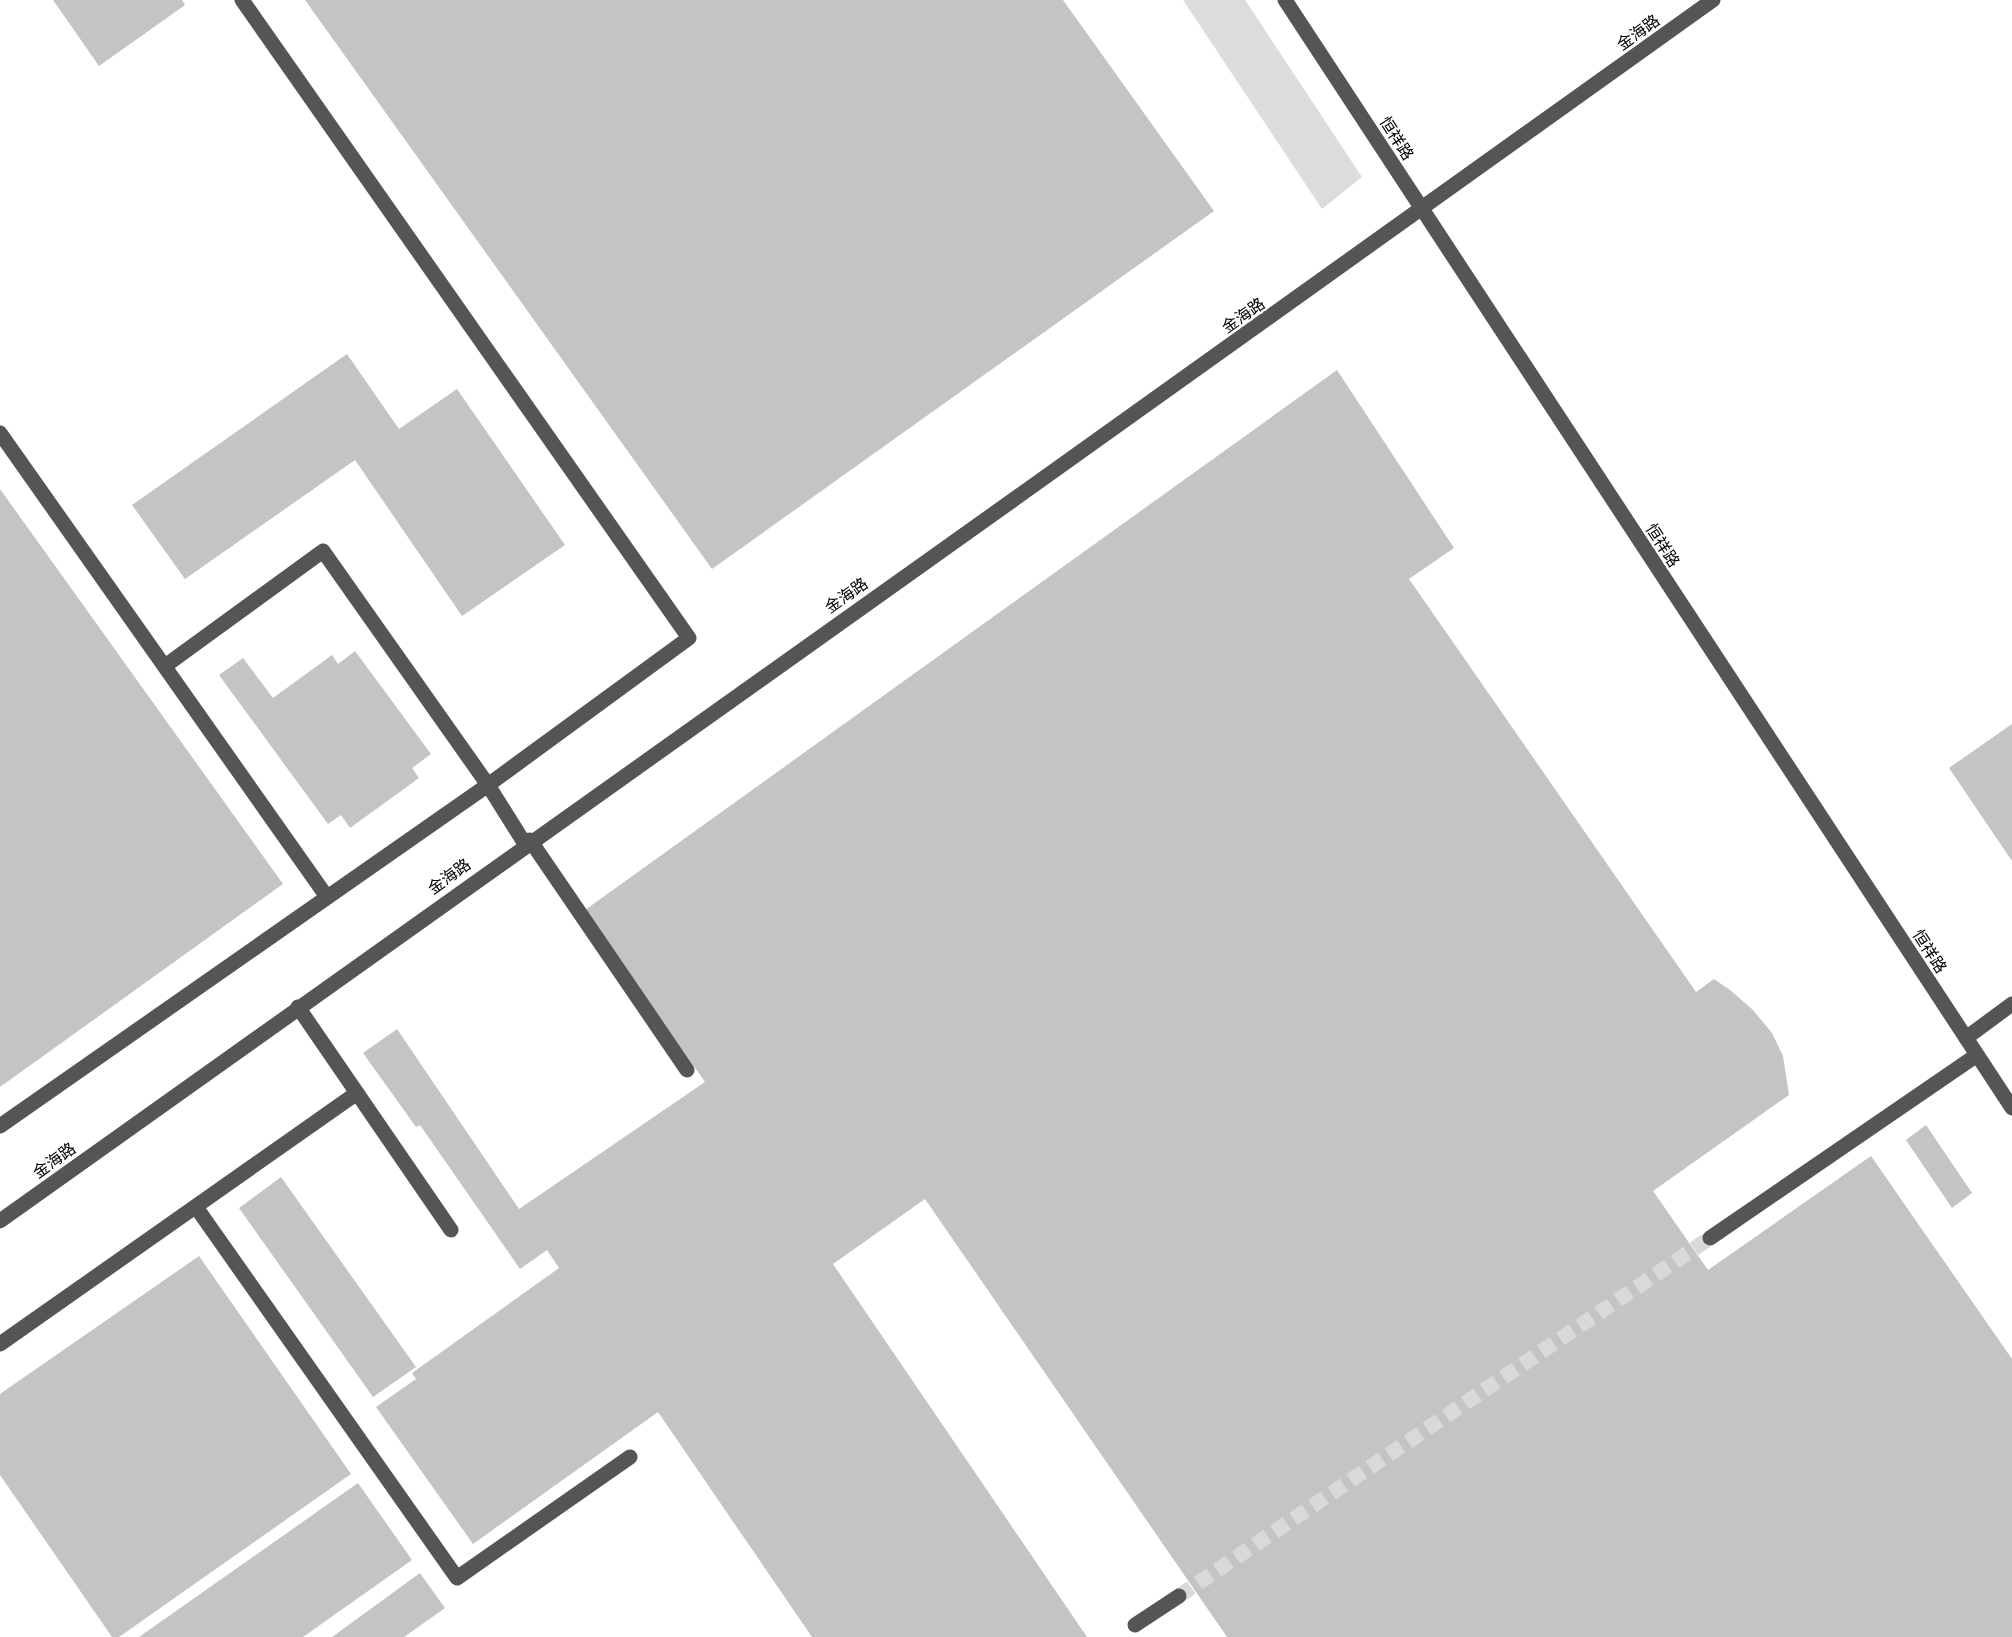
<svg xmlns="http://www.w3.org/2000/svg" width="2012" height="1637" font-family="Barlow,'Noto Sans SC',sans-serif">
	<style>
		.green { fill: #dcdcdc }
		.building { fill: #c4c4c4 }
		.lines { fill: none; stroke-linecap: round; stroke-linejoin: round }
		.minor-tunnel { stroke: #d9d9d9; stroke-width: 15; stroke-dasharray: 15 8; stroke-linecap: butt }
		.minor { stroke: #555; stroke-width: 15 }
		.labels { text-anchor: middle; stroke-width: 4.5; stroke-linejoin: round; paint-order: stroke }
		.street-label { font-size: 16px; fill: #000; stroke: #fff }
	</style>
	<rect width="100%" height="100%" fill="#fff"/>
	<!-- green -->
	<polygon class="green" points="1183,0 1245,0 1362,177 1322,209"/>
	<!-- building -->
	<g class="building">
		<polygon points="53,0 182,0 185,5 99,66"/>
		<polygon points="305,0 1063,0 1214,211 712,569"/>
		<polygon points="347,354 399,429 457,389 565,545 462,616 355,460 185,579 132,505"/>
		<polygon points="1337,370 1454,548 1409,579 1696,992 1714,979 1730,990 1753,1010 1772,1033 1783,1056 1789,1095 1653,1191 1708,1270 1871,1156 2012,1359 2012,1637 1227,1637 925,1199 833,1264 1087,1637 812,1637 658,1412 473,1544 376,1407 416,1379 412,1373 559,1268 547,1250 520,1269 420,1125 416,1127 363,1053 397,1029 519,1209 705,1082 585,910"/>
		<polygon points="0,489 283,884 0,1087"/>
		<polygon points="355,651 431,754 412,768 419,778 350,828 341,815 328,824 219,675 243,658 273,698 332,655 338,664"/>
		<polygon points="2012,724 2012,861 1949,768"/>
		<polygon points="1926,1125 1972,1193 1952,1208 1906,1140"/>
		<polygon points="281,1177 416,1367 373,1397 239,1208"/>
		<polygon points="199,1256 351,1474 119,1637 112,1637 0,1475 0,1394"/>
		<polygon points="358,1483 412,1560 303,1637 139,1637"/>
		<polygon points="420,1573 445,1608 404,1637 332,1637"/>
	</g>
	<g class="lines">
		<!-- minor-tunnel -->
		<polyline class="minor-tunnel" points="1179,1596 1710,1238"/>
		<!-- minor -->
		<g class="minor">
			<polyline points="1285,0 2012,1108"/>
			<polyline points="0,433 327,897"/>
			<polyline points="165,666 323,551 488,785 689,638 242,0"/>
			<polyline points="530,840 687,1070"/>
			<polyline points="298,1007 357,1093"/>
			<polyline points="1966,1038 2012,1004"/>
			<polyline points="0,1126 488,785 525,844"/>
			<polyline points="196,1207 457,1578 630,1457"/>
			<path d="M0,1221c570,-409 1144,-811 1713,-1221"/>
			<polyline points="1710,1238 1977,1055"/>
			<polyline points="0,1344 357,1093 451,1230"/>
			<polyline points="1135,1625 1179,1596"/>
		</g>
	</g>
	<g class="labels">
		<!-- street labels -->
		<g class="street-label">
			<text transform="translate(1638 32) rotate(-36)" y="6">金海路</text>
			<text transform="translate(1397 138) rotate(57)" y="6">恒祥路</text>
			<text transform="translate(1243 315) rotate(-35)" y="6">金海路</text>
			<text transform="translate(1663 545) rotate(57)" y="6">恒祥路</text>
			<text transform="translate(846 595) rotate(-35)" y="6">金海路</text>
			<text transform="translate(449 876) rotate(-36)" y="6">金海路</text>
			<text transform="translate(1930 951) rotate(57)" y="6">恒祥路</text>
			<text transform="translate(54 1160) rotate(-36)" y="6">金海路</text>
		</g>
	</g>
</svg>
